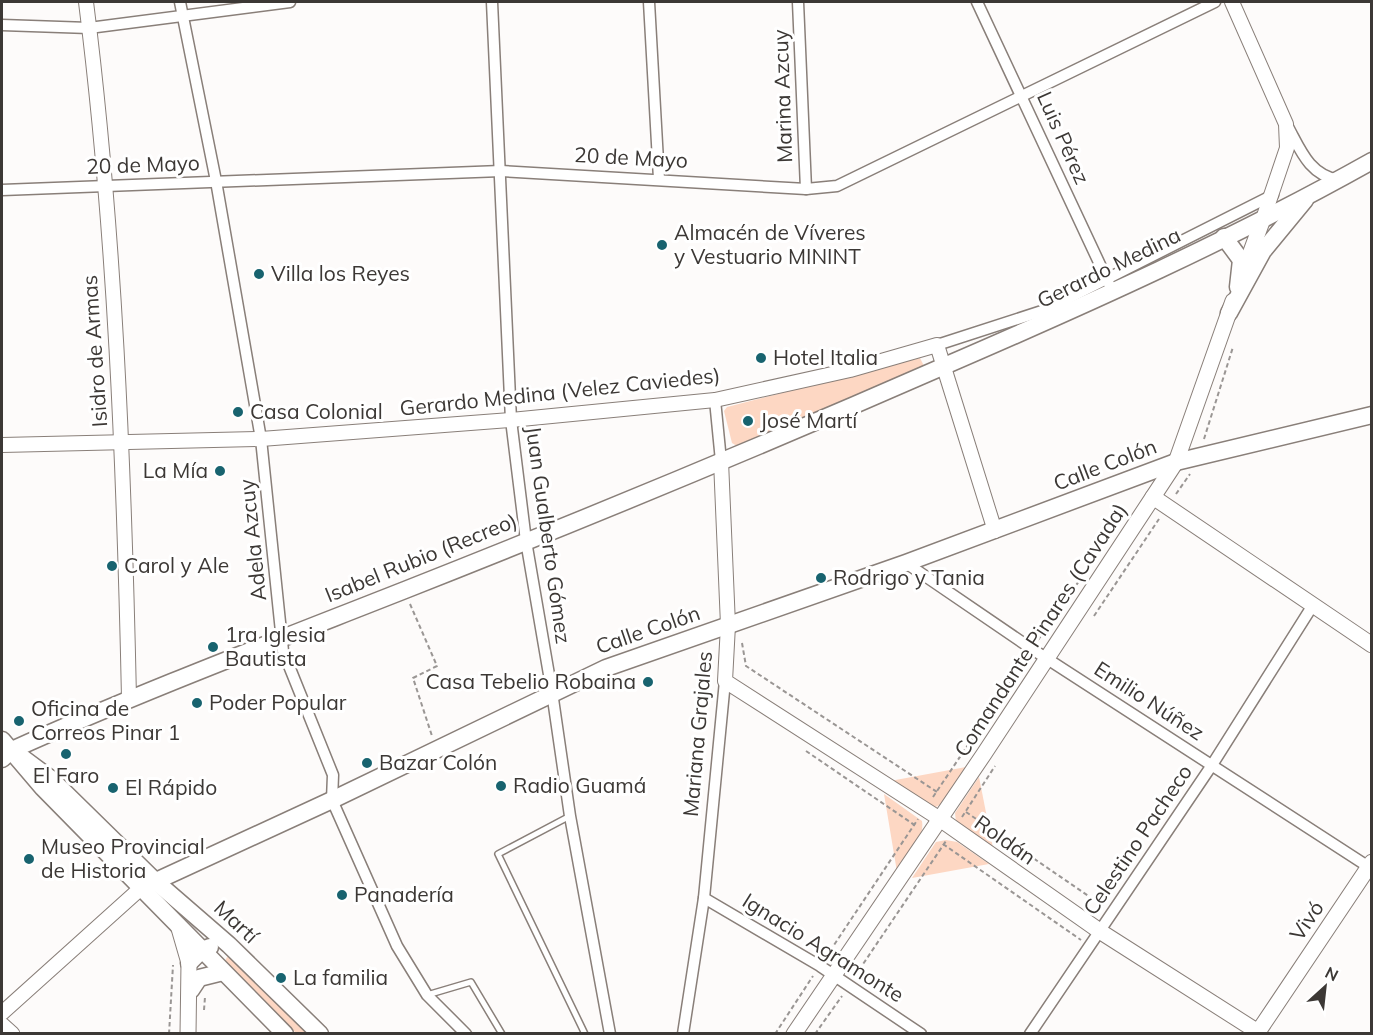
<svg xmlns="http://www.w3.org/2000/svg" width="1373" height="1035" font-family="Mulish,sans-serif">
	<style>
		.green { fill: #fdd7c3 }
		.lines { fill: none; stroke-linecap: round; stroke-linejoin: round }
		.service-casing { stroke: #897f79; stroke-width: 8 }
		.minor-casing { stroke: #897f79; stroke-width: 13 }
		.tertiary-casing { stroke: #897f79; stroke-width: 16 }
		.secondary-casing { stroke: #897f79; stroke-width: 17 }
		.primary-casing { stroke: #897f79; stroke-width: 19 }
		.path { stroke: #9a9694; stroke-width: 2; stroke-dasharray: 4.5 3; stroke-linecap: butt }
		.service { stroke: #fff; stroke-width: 5 }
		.minor { stroke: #fff; stroke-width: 10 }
		.tertiary { stroke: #fff; stroke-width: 14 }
		.secondary { stroke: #fff; stroke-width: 15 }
		.primary { stroke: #fff; stroke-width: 16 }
		.poi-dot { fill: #18636f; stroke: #fff; stroke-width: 2 }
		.labels { text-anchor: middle; stroke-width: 6; stroke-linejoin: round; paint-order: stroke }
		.street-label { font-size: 21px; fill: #3c3835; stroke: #fff }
		.poi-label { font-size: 21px; fill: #3c3835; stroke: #fff; text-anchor: start }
	</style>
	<rect width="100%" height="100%" fill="#fdfbfa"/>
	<!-- green -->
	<g class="green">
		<polygon points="920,358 925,368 737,446 732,443 724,411 727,407"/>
		<polygon points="966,767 943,803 934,808 890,781"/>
		<polygon points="979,777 993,848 956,822 955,813"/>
		<path d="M884,794l38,27c3,19 -15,37 -25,51z"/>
		<polygon points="946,840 957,842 989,864 912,878 936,842"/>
		<polygon points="227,957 231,958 309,1033 296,1033 224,963"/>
	</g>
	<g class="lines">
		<defs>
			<g id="service">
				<polyline points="570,816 498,854 585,1034"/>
				<polyline points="427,995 471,982 502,1034"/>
			</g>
			<g id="minor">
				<polyline points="180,2 216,181 261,439 283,651 333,775 332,800 397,946 427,995 466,1034"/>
				<polyline points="492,2 511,420 526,541 552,692 570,816 610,1034"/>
				<polyline points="649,2 659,179"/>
				<polyline points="798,2 806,189"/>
				<polyline points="977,2 1110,286"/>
				<polyline points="2,25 89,28 290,2"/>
				<path d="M1288,127c13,24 21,47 50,53"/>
				<polyline points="2,190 501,171 806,189 837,186 1215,2"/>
				<polyline points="937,345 1045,310 1273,195"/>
				<polyline points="715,400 721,461"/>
				<polyline points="906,563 1032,649 1372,869"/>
				<polyline points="704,898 820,966 921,1034"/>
				<polyline points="683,1034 704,898 725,681"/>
				<polyline points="1030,1034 1212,765 1313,605"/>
			</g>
			<g id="tertiary">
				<path d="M86,2c29,230 38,463 43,696"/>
				<polyline points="1232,2 1286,124 1287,148 1263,219"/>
				<polyline points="2,445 261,439 511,420 715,400 850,370 937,345 995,531"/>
				<polyline points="721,461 728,625 725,681 940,819"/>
				<polyline points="2,1013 141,888"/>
			</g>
			<g id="secondary">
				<polyline points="1242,276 1263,219"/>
				<polyline points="1153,497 1372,645"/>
				<polyline points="940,819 1101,932 1258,1032 1372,862"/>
				<polyline points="178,925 189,963 188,1034"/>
				<polyline points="2,1025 12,1034"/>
				<polyline points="794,1034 984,754 1176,462 1233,301"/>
			</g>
			<g id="primary">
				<polyline points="1224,237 1241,260 1238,287"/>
				<polyline points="1229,313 1263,251 1305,200"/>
				<polyline points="2,740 43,788 285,1034"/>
				<polyline points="12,750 51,779 154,880 229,945 320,1034"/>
				<path d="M2,759l10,-9c129,-58 261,-108 393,-160 180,-71 359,-145 537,-223 146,-63 291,-128 430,-206"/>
				<polyline points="141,888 332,800 606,668 906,563 1176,462 1372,415"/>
				<polyline points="189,963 202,950 210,947"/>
				<polyline points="191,990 199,978 223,972"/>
			</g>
		</defs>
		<!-- service casing -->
		<use href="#service" class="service-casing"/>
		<!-- minor casing -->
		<use href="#minor" class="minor-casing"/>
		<!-- tertiary casing -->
		<use href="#tertiary" class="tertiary-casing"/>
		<!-- secondary casing -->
		<use href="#secondary" class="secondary-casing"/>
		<!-- primary casing -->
		<use href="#primary" class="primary-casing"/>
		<!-- path -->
		<g class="path">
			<polyline points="1204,439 1233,347"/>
			<polyline points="1176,494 1190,474"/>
			<polyline points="410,604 437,666 413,678 432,736"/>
			<polyline points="1094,616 1159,519"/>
			<polyline points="1038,640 1086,571"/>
			<polyline points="742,643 746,666 937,792"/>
			<polyline points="806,751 916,826"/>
			<polyline points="933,797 1025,660"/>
			<polyline points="966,812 1103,906"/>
			<polyline points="962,817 995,766"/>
			<polyline points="943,844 1081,940"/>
			<polyline points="826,957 918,819"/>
			<polyline points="855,976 946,841"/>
			<polyline points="204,1010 205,997"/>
			<polyline points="169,1034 173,965"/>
			<polyline points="775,1034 813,976"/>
			<polyline points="815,1034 842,996"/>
		</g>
		<!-- service -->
		<use href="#service" class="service"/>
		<!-- minor -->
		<use href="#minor" class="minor"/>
		<!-- tertiary -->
		<use href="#tertiary" class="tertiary"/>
		<!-- secondary -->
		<use href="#secondary" class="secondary"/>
		<!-- primary -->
		<use href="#primary" class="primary"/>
	</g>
	<!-- markers -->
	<g class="poi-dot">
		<circle cx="662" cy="245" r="6"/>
		<circle cx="259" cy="274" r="6"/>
		<circle cx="761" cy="358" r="6"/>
		<circle cx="238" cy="412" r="6"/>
		<circle cx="748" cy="421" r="6"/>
		<circle cx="220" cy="471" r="6"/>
		<circle cx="112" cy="566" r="6"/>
		<circle cx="821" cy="578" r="6"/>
		<circle cx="213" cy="647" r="6"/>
		<circle cx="648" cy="682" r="6"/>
		<circle cx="197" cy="703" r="6"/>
		<circle cx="19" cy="721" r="6"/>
		<circle cx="66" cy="754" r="6"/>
		<circle cx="367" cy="763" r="6"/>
		<circle cx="501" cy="786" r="6"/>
		<circle cx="113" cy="788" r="6"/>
		<circle cx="29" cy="859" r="6"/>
		<circle cx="342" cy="895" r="6"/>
		<circle cx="281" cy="978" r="6"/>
	</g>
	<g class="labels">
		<!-- street labels -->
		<g class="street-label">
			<text transform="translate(783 96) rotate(-92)" y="7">Marina Azcuy</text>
			<text transform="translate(1063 138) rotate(66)" y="7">Luis Pérez</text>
			<text transform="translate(631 158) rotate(3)" y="7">20 de Mayo</text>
			<text transform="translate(143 165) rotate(-2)" y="7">20 de Mayo</text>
			<text transform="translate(1109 268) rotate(-26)" y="7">Gerardo Medina</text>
			<text transform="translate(95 351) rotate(-94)" y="7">Isidro de Armas</text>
			<text transform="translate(560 392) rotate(-6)" y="7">Gerardo Medina (Velez Caviedes)</text>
			<text transform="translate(1105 465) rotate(-21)" y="7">Calle Colón</text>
			<text transform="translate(548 535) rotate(82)" y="7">Juan Gualberto Gómez</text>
			<text transform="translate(253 540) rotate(-96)" y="7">Adela Azcuy</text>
			<text transform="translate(421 558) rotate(-22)" y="7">Isabel Rubio (Recreo)</text>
			<text transform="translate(648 630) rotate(-19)" y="7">Calle Colón</text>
			<text transform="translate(1041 630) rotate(-57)" y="7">Comandante Pinares (Cavada)</text>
			<text transform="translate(1149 701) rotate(33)" y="7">Emilio Núñez</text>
			<text transform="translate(698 734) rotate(-85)" y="7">Mariana Grajales</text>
			<text transform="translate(1005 840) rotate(35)" y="7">Roldán</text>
			<text transform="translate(1138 840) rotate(-56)" y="7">Celestino Pacheco</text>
			<text transform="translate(1307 921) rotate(-56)" y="7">Vivó</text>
			<text transform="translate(236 922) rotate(43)" y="7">Martí</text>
			<text transform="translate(823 948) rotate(32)" y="7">Ignacio Agramonte</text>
		</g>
		<!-- poi labels -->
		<g class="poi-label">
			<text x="674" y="240">Almacén de Víveres<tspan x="674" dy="24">y Vestuario MININT</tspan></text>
			<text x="271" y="281">Villa los Reyes</text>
			<text x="773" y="365">Hotel Italia</text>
			<text x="250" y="419">Casa Colonial</text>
			<text x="760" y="428">José Martí</text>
			<text x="208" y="478" text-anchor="end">La Mía</text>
			<text x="124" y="573">Carol y Ale</text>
			<text x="833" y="585">Rodrigo y Tania</text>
			<text x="225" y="642">1ra Iglesia<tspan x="225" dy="24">Bautista</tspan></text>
			<text x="636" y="689" text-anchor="end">Casa Tebelio Robaina</text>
			<text x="209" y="710">Poder Popular</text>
			<text x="31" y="716">Oficina de<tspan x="31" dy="24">Correos Pinar 1</tspan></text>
			<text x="379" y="770">Bazar Colón</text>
			<text x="66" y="783" text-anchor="middle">El Faro</text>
			<text x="513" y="793">Radio Guamá</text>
			<text x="125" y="795">El Rápido</text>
			<text x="41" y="854">Museo Provincial<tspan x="41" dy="24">de Historia</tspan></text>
			<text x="354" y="902">Panadería</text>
			<text x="293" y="985">La familia</text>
		</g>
	</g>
	<!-- border -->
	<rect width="1373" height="1035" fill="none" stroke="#3c3835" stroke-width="6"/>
	<!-- north arrow -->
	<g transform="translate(1325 987) rotate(27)" stroke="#ffffff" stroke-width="4.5" paint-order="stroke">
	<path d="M0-4.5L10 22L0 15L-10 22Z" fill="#3c3835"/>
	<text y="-9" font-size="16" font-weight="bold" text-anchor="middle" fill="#3c3835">N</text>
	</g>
</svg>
